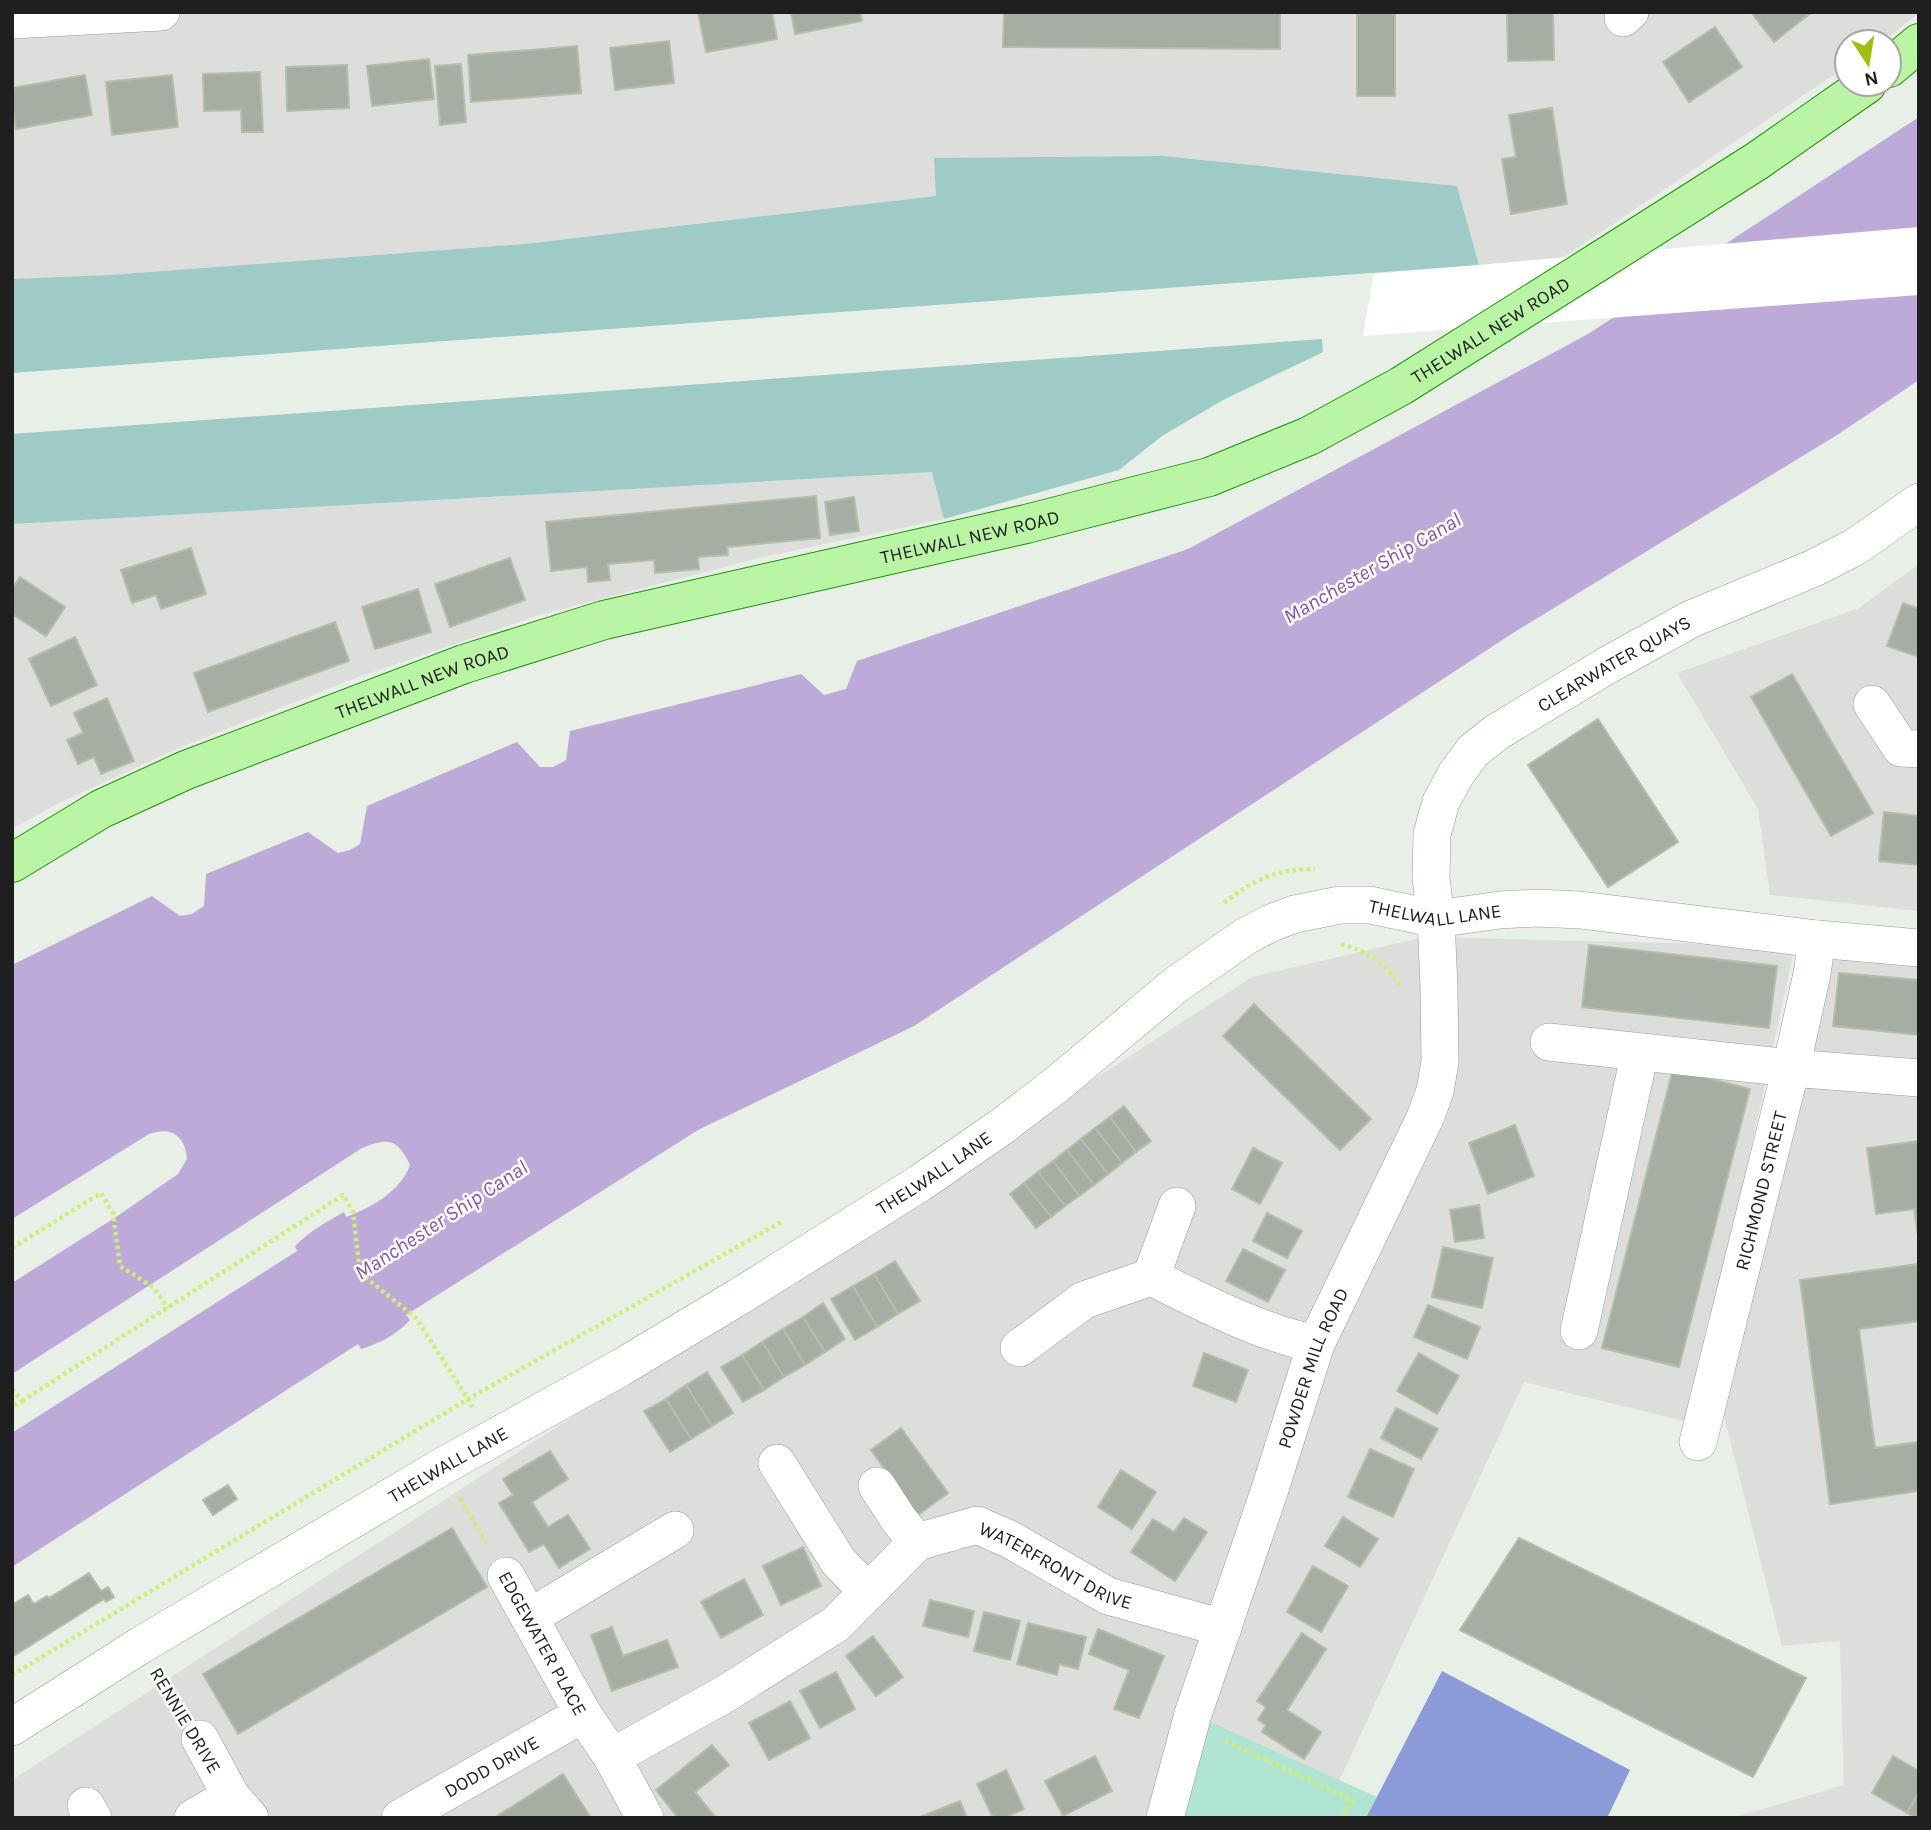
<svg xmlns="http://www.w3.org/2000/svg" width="1931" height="1830" font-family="Karla,sans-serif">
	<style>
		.residential { fill: #dddddc }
		.grass { fill: #b0e5d4 }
		.forest { fill: #9ecbc5 }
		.pitch { fill: #8a9bd7 }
		.water { fill: #bdaad9 }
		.pier { fill: #fff }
		.building { fill: #a6ada2; stroke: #b2bfa9; stroke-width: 2 }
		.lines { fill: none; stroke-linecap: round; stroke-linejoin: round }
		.minor-casing { stroke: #999; stroke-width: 38 }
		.major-casing { stroke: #218e0c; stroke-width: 40 }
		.path { stroke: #ceee77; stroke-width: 4.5; stroke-dasharray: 3.5 3.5; stroke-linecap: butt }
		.minor { stroke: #fff; stroke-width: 37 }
		.major { stroke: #baf4a5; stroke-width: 38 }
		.labels { text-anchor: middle; stroke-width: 5; stroke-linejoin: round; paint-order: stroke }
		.street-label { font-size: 19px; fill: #1f1f1f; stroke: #fff }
		.water-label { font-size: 21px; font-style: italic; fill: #8b53a7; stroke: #fff }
	</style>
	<rect width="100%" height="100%" fill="#e7efe6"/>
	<!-- residential -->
	<g class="residential">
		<polygon points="12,12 1919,12 1919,13 1882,42 1847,42 1847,66 1564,257 1479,265 1457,186 1163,156 934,158 937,196 524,244 110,275 12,279"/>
		<polygon points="933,472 944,519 759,558 539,615 353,679 181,747 59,803 12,829 12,524"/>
		<polygon points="1919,564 1919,911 1770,895 1758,809 1677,673 1859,608"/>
		<polygon points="1425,937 1795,946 1692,1423 1524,1382 1339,1781 1193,1715 1165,1818 12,1818 12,1780 1252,977"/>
		<polygon points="1833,951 1919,965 1919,1818 1732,1818 1844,1785 1840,1641 1782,1646 1724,1416"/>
	</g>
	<!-- grass -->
	<polygon class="grass" points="1193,1714 1377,1797 1366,1818 1165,1818"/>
	<!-- forest -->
	<g class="forest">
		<polygon points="1163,156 1457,186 1479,265 12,373 12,279 110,275 524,244 936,196 934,158"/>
		<polygon points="1322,339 1323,352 1223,400 1162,436 1119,470 944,519 932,472 12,524 12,434"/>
	</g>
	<!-- pitch -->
	<polygon class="pitch" points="1442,1671 1630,1770 1607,1818 1366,1818"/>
	<!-- water -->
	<path class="water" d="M1919,117v263l-82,55 -324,198 -599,393 -216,104 -292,185 4,5c-14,15 -30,23 -49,29l-3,-5 -346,223v-134l285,-182 -2,-5c15,-15 31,-24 49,-34l2,5c25,-9 55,-26 64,-52 -12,-26 -22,-28 -48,-17l-350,226v-91l104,-66 62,-43 9,-15c-2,-24 -16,-33 -38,-25l-137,85v-254l140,-69 28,20 12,-2 12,-8 2,-32 102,-42 30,21 12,-3 10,-6 7,-38 150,-64 23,25h13l13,-7 4,-29 231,-57 23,21 22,-6 11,-28 331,-112 400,-215z"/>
	<!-- pier -->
	<polygon class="pier" points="1919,227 1919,295 1363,336 1374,274"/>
	<!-- building -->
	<g class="building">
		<polygon points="698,12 772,12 777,39 706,52"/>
		<polygon points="791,12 860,12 862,21 795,34"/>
		<polygon points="1004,12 1280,12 1280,49 1003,47"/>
		<rect x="1357" y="12" width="38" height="84"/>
		<polygon points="1507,12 1553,12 1554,60 1508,61"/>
		<polygon points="1751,12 1812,12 1774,42"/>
		<polygon points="1715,27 1742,67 1689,102 1663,62"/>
		<polygon points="669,41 674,83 615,90 610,48"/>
		<polygon points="577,46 581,93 471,102 468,55"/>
		<polygon points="429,59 434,99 372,106 367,66"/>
		<polygon points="461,64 466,122 440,125 435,66"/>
		<polygon points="347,65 349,108 287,111 286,67"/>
		<polygon points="260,72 263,132 242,132 241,110 204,111 203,74"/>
		<polygon points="85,75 92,115 16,129 12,104 12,88"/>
		<polygon points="172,75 178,127 112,135 106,82"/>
		<polygon points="1552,108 1567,204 1511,214 1502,159 1516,157 1509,115"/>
		<polygon points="816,496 820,538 727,547 728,555 698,557 699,569 655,573 654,560 608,564 610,580 588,582 587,567 551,571 546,522"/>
		<polygon points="854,497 859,531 830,535 825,502"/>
		<polygon points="191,548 206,594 161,609 156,595 132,603 121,570"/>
		<polygon points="510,558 525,600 450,627 435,584"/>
		<polygon points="20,577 65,607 46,636 12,614 12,589"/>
		<polygon points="418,589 431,632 375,649 362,607"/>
		<polygon points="1903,603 1919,609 1919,657 1887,646"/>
		<polygon points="335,622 349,661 208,712 194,673"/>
		<polygon points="75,637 97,685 51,706 29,659"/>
		<polygon points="1792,674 1873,813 1831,836 1751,697"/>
		<polygon points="107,698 134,761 101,774 94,757 78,764 67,740 83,733 74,713"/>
		<polygon points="1598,719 1678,842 1608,887 1528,765"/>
		<polygon points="1884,812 1919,816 1919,865 1879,861"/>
		<polygon points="1589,945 1777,966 1769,1028 1582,1007"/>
		<polygon points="1839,973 1919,980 1919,1035 1833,1026"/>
		<polygon points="1254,1004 1371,1119 1340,1150 1223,1036"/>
		<polygon points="1673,1069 1750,1089 1679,1367 1602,1348"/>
		<polygon points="1124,1106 1151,1141 1136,1152 1110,1117"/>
		<polygon points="1110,1117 1136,1152 1122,1163 1095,1128"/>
		<polygon points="1515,1125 1534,1176 1488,1194 1469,1143"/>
		<polygon points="1095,1128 1122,1163 1108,1174 1081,1139"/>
		<polygon points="1081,1139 1108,1174 1094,1185 1067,1150"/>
		<polygon points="1919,1141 1919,1242 1914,1209 1876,1214 1867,1148"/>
		<polygon points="1253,1148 1282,1163 1260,1204 1232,1189"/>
		<polygon points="1067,1150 1094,1185 1079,1196 1053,1161"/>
		<polygon points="1053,1161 1079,1196 1065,1206 1038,1172"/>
		<polygon points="1038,1172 1065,1206 1051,1217 1024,1183"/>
		<polygon points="1024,1183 1051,1217 1036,1228 1010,1194"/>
		<polygon points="1479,1205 1484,1238 1455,1242 1450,1210"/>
		<polygon points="1267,1213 1302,1231 1287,1258 1253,1241"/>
		<polygon points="1443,1247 1493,1258 1482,1308 1432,1297"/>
		<polygon points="1243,1249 1285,1270 1268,1302 1226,1281"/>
		<polygon points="895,1261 920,1301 898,1314 874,1274"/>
		<polygon points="1919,1264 1919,1321 1859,1329 1875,1448 1919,1442 1919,1491 1830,1504 1800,1280"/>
		<polygon points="874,1274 898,1314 877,1327 853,1286"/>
		<polygon points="853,1286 877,1327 855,1340 831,1299"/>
		<polygon points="823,1303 845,1339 825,1352 803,1317"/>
		<polygon points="1428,1305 1480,1327 1467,1359 1414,1337"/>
		<polygon points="803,1317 825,1352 805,1365 783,1329"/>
		<polygon points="783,1329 805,1365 784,1377 762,1342"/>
		<polygon points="762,1342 784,1377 764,1390 742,1355"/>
		<polygon points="1204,1353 1248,1370 1236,1402 1193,1386"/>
		<polygon points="1419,1353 1459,1376 1437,1414 1397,1391"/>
		<polygon points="742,1355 764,1390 743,1402 721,1367"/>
		<polygon points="707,1372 733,1413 712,1426 686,1385"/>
		<polygon points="686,1385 712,1426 691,1439 666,1399"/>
		<polygon points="666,1399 691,1439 670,1452 644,1411"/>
		<polygon points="1396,1408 1438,1429 1421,1459 1381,1438"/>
		<polygon points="901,1428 948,1493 918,1515 871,1450"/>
		<polygon points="1370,1449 1414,1469 1393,1517 1348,1497"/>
		<polygon points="550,1451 568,1479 532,1502 548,1527 568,1515 590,1549 559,1568 544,1544 529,1552 499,1503 513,1495 503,1479"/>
		<polygon points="1121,1470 1156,1492 1132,1529 1098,1507"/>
		<polygon points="228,1485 237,1499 213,1515 203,1500"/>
		<polygon points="1343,1517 1378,1539 1360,1567 1325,1546"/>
		<polygon points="1184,1518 1207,1532 1175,1581 1131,1552 1153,1519 1174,1532"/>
		<polygon points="452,1528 487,1587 238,1734 203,1674"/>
		<polygon points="1519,1538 1806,1678 1753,1777 1460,1630"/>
		<polygon points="803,1547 821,1586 781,1605 763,1566"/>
		<polygon points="1313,1566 1348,1586 1321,1632 1287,1612"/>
		<polygon points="89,1573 101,1591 108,1587 114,1597 106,1602 104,1599 12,1657 12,1605 28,1595 34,1604 47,1596 49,1598"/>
		<polygon points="744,1579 763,1615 721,1638 701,1602"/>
		<polygon points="930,1600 974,1611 968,1637 923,1626"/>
		<polygon points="984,1612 1020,1621 1010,1660 974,1651"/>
		<polygon points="1028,1623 1086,1637 1078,1669 1059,1664 1057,1675 1017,1664"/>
		<polygon points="612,1627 623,1656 667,1640 678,1667 612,1691 591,1635"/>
		<polygon points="1098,1629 1164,1656 1139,1718 1114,1709 1129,1670 1089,1654"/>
		<polygon points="1302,1633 1326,1649 1287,1710 1321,1732 1304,1759 1262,1732 1266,1725 1258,1720 1266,1707 1257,1701"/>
		<polygon points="873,1636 903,1677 876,1696 846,1656"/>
		<polygon points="836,1672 855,1709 820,1728 800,1691"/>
		<polygon points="790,1701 810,1738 769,1760 749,1723"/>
		<polygon points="712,1745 729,1765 695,1792 716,1818 678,1818 656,1790"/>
		<polygon points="1095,1756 1112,1791 1063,1816 1045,1781"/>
		<polygon points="1893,1756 1919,1771 1919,1792 1907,1813 1872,1793"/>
		<polygon points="1006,1770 1024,1809 1004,1818 993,1818 977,1784"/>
		<polygon points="563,1774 591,1818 494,1818"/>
		<polygon points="1919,1792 1919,1818 1916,1818 1907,1813"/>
		<polygon points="960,1801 967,1818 920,1818 920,1817"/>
	</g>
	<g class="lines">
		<defs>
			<g id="minor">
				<polyline points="1623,18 1630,12"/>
				<polyline points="12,20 161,12"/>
				<polyline points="1872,704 1901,748 1919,749"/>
				<polyline points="1549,1042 1791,1068 1919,1078"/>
				<path d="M1177,1206l-26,71c53,26 107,55 165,67"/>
				<polyline points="1579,1331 1640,1052"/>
				<polyline points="1019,1348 1084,1300 1151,1277"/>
				<path id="s1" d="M1698,1442l93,-374 21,-94 5,-35"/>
				<polyline points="777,1463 838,1561 868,1592"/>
				<polyline points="877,1486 899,1520 917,1542"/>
				<polyline points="506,1576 583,1714 612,1757 645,1818"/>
				<polyline points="530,1617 675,1530"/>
				<path id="s2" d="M12,1727l129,-82 302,-179 177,-98 120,-72 180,-113 81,-56 55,-42 121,-101 69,-48 25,-13 24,-9 45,-9h30l66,14 64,-9 36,-2 44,2 237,29 102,9"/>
				<polyline points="200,1739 231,1796 250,1818"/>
				<path id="s3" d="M612,1757l113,-63 111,-70 81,-82 60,-17 34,15 97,56 115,32"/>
				<polyline points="86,1806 93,1818"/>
				<polyline points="193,1818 231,1796"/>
				<path id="s4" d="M400,1818l183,-104"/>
				<path id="s5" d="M1165,1818l28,-104 76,-222 47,-148 109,-226 10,-27 5,-29 -1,-75 -3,-68 -5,-41 1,-44 9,-32 15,-28 17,-23 24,-19 109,-66 85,-47 123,-51 41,-21 64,-45"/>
			</g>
			<g id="major">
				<polyline points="1889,68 1919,43"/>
				<path id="s6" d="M12,863l89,-54 85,-39 278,-106 140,-44 422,-96 183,-47 100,-41 92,-50 197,-124 159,-101 110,-77"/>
			</g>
		</defs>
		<!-- minor casing -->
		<use href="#minor" class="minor-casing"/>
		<!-- major casing -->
		<use href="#major" class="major-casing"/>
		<!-- path -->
		<g class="path">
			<path d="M1224,903c30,-24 53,-34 91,-34"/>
			<path d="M1341,944c26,7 45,19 59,42"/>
			<polyline points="12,1248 101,1193 113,1213 120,1266 153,1287 168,1308"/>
			<polyline points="12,1389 22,1401 12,1407"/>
			<polyline points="22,1401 343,1195 353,1212 360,1273 416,1318 468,1399 472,1407"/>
			<polyline points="460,1498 488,1545"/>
			<polyline points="12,1675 468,1399 783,1221"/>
			<polyline points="159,1675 180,1709"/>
			<polyline points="1225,1741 1352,1800 1342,1818"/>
		</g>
		<!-- minor -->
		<use href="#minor" class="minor"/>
		<!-- major -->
		<use href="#major" class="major"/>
	</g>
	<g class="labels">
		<!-- street labels -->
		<g class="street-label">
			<text dy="7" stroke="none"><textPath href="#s6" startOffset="1582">THELWALL NEW ROAD</textPath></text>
			<text dy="7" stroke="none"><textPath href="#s6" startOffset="1017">THELWALL NEW ROAD</textPath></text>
			<text dy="7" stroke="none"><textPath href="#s5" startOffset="1295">CLEARWATER QUAYS</textPath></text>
			<text dy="7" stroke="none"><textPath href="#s6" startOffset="450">THELWALL NEW ROAD</textPath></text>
			<text dy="7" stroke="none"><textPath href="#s2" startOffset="1664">THELWALL LANE</textPath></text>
			<text dy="7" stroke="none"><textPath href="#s2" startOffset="1076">THELWALL LANE</textPath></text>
			<text dy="7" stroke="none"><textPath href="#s1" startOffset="259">RICHMOND STREET</textPath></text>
			<text dy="7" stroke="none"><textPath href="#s5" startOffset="474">POWDER MILL ROAD</textPath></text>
			<text dy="7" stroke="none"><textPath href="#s2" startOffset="509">THELWALL LANE</textPath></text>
			<text dy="7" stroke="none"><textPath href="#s3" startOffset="527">WATERFRONT DRIVE</textPath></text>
			<text transform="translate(543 1643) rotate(61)" y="7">EDGEWATER PLACE</text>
			<text transform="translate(186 1720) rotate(59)" y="7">RENNIE DRIVE</text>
			<text dy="7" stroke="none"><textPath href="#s4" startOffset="105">DODD DRIVE</textPath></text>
		</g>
		<!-- water labels -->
		<g class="water-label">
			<text transform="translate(1372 568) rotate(-30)" y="7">Manchester Ship Canal</text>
			<text transform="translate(441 1220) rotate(-33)" y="7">Manchester Ship Canal</text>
		</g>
	</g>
	<!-- border -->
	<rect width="1931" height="1830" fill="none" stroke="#1f1f1f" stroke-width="28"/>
	<!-- north arrow -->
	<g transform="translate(1868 63) rotate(168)"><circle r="33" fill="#ffffff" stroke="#a5a5a5" stroke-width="2"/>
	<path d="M0-5L12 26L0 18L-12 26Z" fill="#a0bd10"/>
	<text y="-10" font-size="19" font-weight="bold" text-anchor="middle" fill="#1f1f1f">N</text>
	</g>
</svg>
